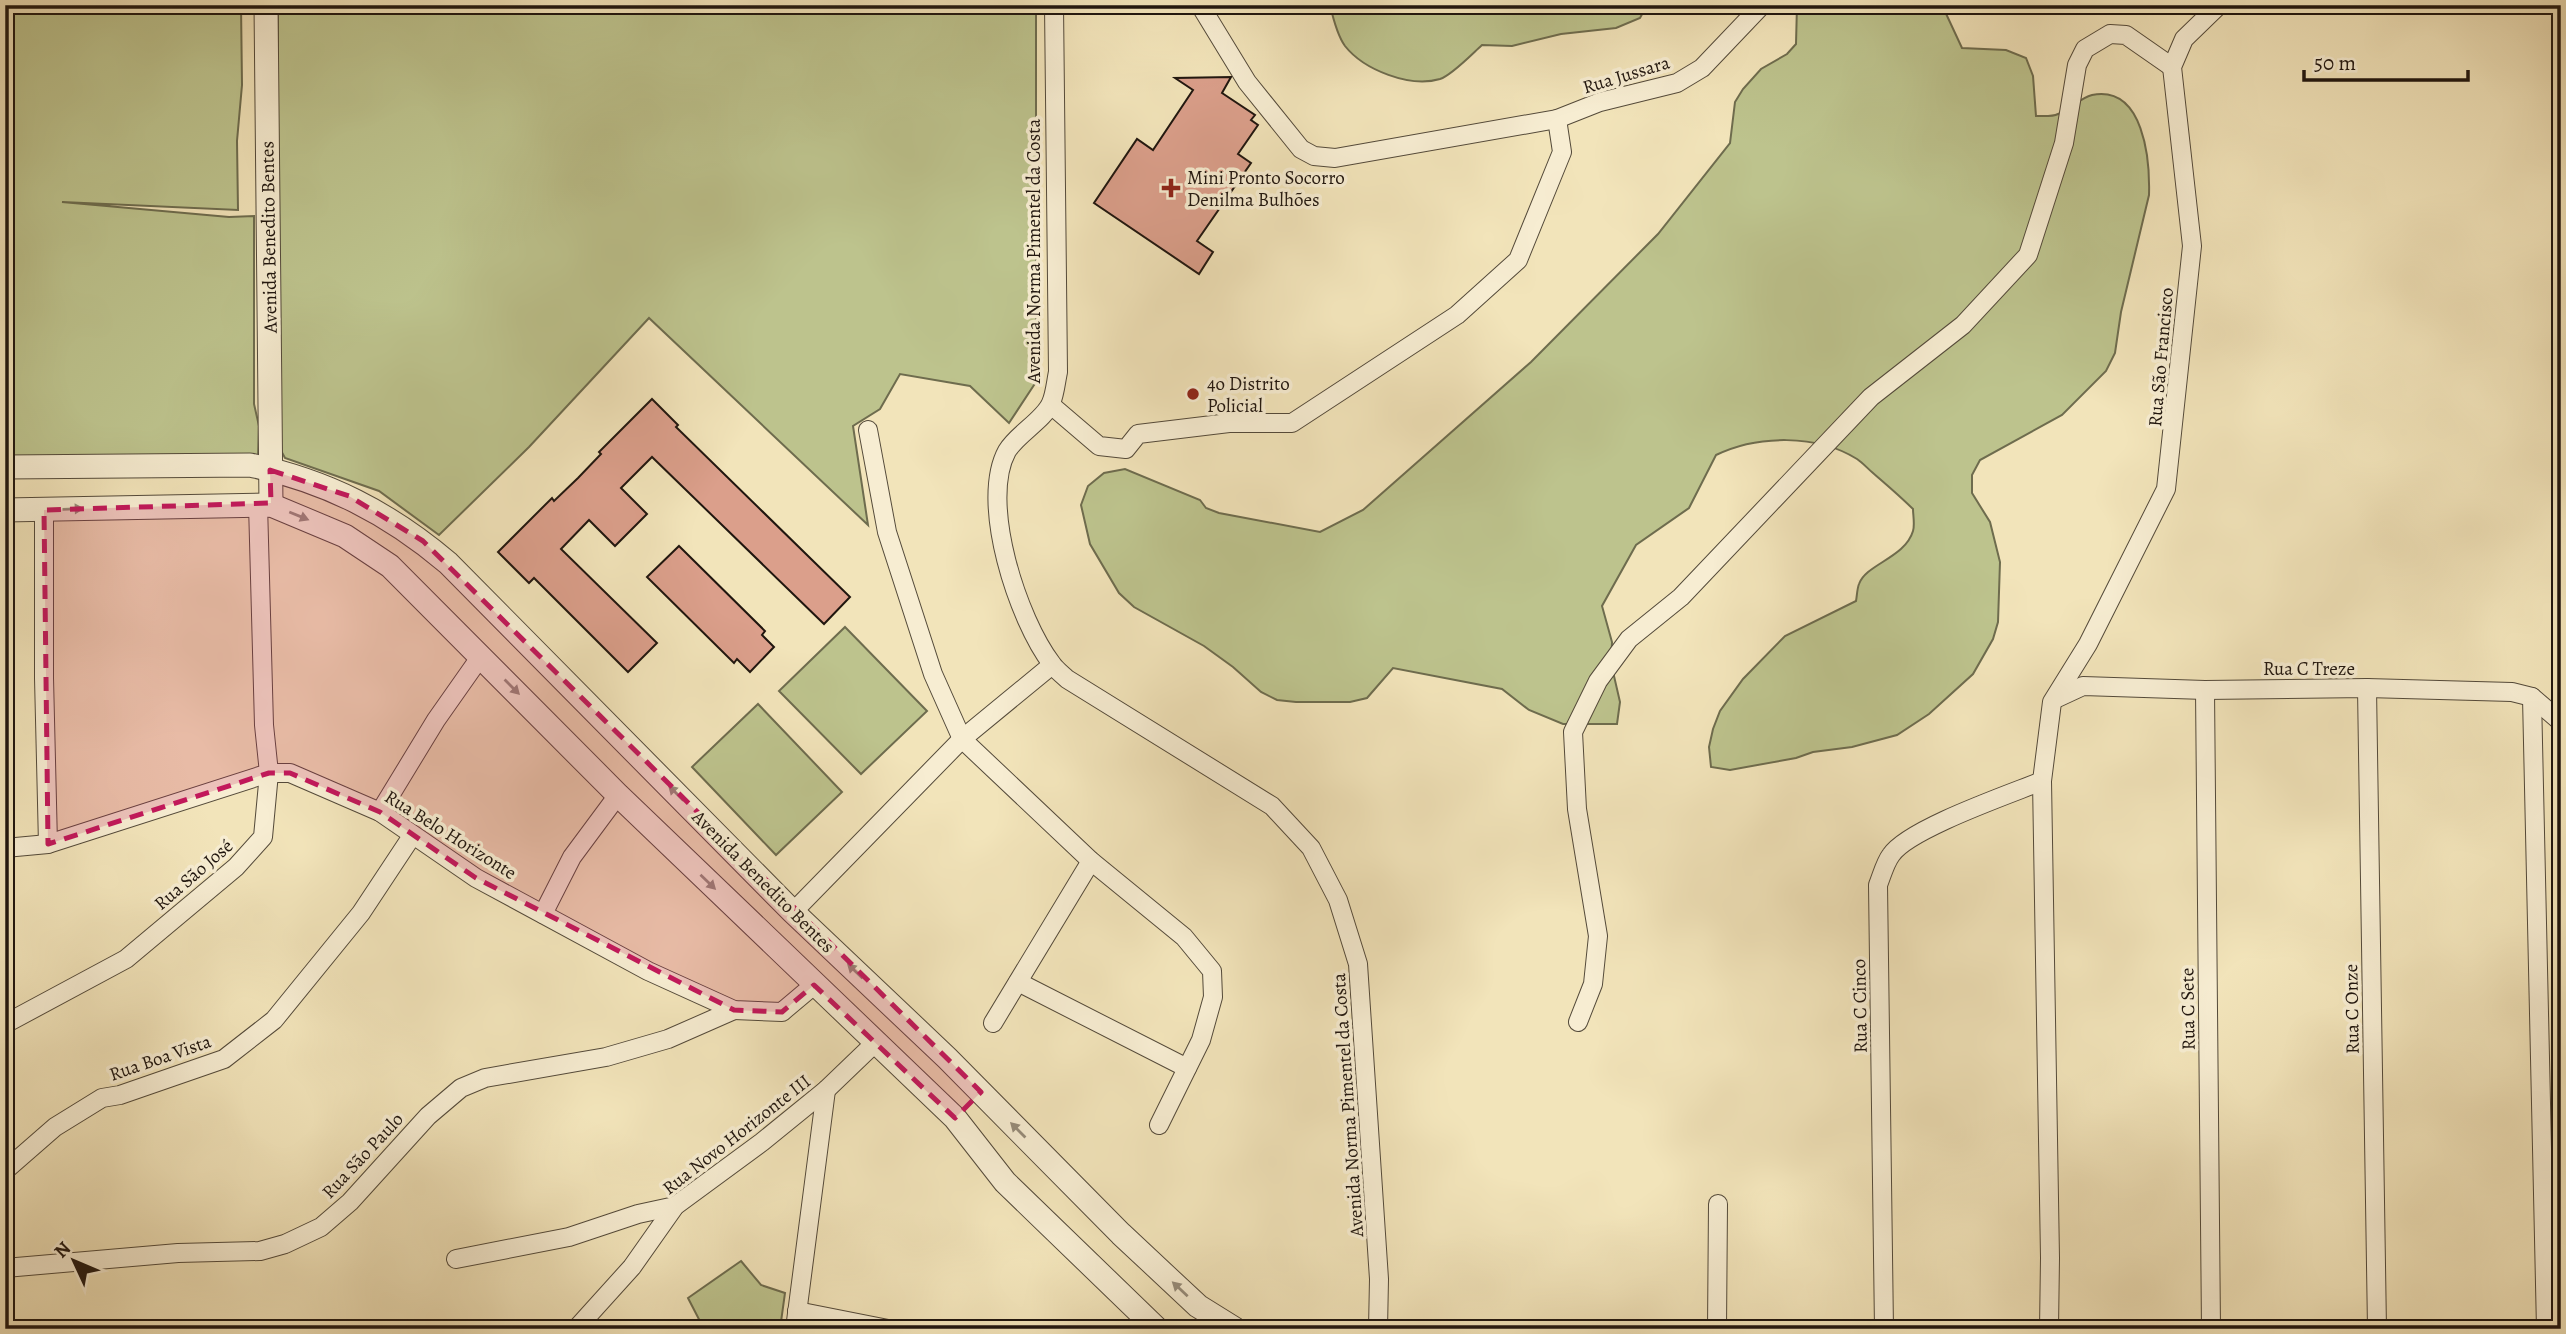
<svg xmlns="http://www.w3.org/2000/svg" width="2566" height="1334" font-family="Alegreya,serif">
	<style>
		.green { fill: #bdc38d; stroke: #6e6c4e; stroke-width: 2 }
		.building { fill: #db9f8b; stroke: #20160f; stroke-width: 2 }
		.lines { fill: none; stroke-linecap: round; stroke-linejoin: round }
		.minor-casing { stroke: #544a3a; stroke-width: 20 }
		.tertiary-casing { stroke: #544a3a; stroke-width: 25 }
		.minor { stroke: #f7edd2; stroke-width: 18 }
		.tertiary { stroke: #f7edd2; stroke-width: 23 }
		.oneway { fill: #968c7a }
		.marked { fill: #c2185b; fill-opacity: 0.2; stroke: #c2185b; stroke-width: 5; stroke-dasharray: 14 9; stroke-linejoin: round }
		.poi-dot { fill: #8f2418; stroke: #f7edd2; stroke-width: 2.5 }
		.labels { text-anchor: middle; stroke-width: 7; stroke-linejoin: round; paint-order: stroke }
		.street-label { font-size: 19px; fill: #20160f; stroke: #f7edd2 }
		.poi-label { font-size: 19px; fill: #20160f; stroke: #f7edd2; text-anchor: start }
	</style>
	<rect width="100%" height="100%" fill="#f2e4ba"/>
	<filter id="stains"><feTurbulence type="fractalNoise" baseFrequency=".00286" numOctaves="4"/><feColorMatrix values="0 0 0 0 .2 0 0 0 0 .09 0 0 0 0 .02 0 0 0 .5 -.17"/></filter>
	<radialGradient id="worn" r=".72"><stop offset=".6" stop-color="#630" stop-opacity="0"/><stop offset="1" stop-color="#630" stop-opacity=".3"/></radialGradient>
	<!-- green -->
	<g class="green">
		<polygon points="5,5 241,5 242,85 237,141 238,210 62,202 229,217 254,216 254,404 259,426 258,457 5,458"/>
		<polygon points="278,5 1036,5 1036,382 1009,423 970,386 900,374 880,409 853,426 868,525 649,318 529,447 439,535 379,491 285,458 278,445"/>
		<path d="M1330,5h317l-7,13 -24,10 -55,6 -49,12 -30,-1c-10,9 -30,30 -42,34 -30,9 -76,-9 -95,-33 -8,-11 -12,-28 -15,-41z"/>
		<path d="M1797,5h145l20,43 44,2 20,8 7,18 3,40c7,0 16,1 22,-2 11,-4 22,-16 34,-19 52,-10 58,65 57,100l-28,117 -6,41 -9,18 -44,44 -82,45 -8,15v18l18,29 10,40 -2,60 -5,17 -20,35 -44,40 -32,21 -45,12 -39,5 -17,6 -66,12 -19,-3 -2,-20 4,-18 7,-18 23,-32 42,-43 71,-35c1,-5 1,-12 3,-17 7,-20 46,-26 54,-53 2,-6 0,-16 0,-22 -13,-13 -26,-24 -40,-36 -6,-5 -10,-10 -16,-14 -40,-25 -100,-24 -141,-4l-27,53 -53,37 -34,61 10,36 -1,21 9,39 -3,22h-54l-34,-14 -27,-21 -109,-21 -26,30 -17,4h-54l-19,-2 -16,-8 -28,-25 -29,-21 -70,-39 -15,-14 -29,-49 -9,-39 7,-19 16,-13 21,-4 75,31 6,8 13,5 101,19 43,-22 168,-148 127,-128 72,-91 5,-41 8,-13 18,-20 26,-15 9,-10z"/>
		<polygon points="845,627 927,711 861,774 779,691"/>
		<polygon points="758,704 842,792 776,855 692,767"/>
		<polygon points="741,1261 761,1285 785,1293 780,1329 704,1329 688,1298"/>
	</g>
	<!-- building -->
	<g class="building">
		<polygon points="1231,77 1222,93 1255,115 1251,120 1258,125 1238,154 1251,163 1197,241 1213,252 1199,274 1094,203 1137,139 1153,150 1193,90 1175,78"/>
		<polygon points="652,399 678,425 676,427 850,597 824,624 652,457 621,488 647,514 615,546 589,520 561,549 657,643 628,672 534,578 529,583 498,552 552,498 554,501 578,478 601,454 599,452"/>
		<polygon points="679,546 765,631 762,635 774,647 750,672 737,659 734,663 647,577"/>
	</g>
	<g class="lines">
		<defs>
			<g id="minor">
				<path d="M1054,5l4,367c-2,9 -3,22 -7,31 -7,17 -34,31 -44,48 -28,51 11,169 45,213 4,6 10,10 15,15l205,127 39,42 27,52 20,64 21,315 -1,50"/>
				<polyline points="1200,5 1247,82 1301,149 1314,156 1335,158 1557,119 1600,102 1677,83 1702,68 1762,5"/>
				<polyline points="1051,405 1099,446 1126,449 1138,434 1229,423 1292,423 1457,315 1518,260 1562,152 1557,119"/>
				<polyline points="868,430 887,532 933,674 962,739 1091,861 1184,937 1212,971 1213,997 1201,1040 1159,1125"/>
				<polyline points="44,510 44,678 48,844"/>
				<polyline points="2367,688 2377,1329"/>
				<polyline points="2205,690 2211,1329"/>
				<polyline points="2532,697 2546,1329"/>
				<polyline points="2055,699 2083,686 2205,690 2367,688 2512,692 2532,697 2561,722"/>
				<polyline points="380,812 436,720 481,656"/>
				<polyline points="5,848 48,844 269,773 290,773 380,812 476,878 648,971 734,1010 782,1012 814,985"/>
				<polyline points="793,912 962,739 1052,665"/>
				<polyline points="543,914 572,857 618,795"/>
				<polyline points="1018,982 1187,1068"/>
				<polyline points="1578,1022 1593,984 1598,936 1577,809 1573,732 1598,681 1629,639 1681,597 1871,397 1963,325 2028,255 2064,143 2077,65 2085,49 2110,34 2126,35 2172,67"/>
				<polyline points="993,1023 1091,861"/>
				<polyline points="5,1024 126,959 236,867 263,837 269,773 264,725 258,504"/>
				<polyline points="8,1168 55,1127 102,1098 120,1095 224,1059 274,1020 361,913 412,836"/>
				<polyline points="456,1259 569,1237 638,1214 675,1206"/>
				<polyline points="5,1268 178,1253 260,1251 285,1244 321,1227 350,1202 428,1116 461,1088 485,1078 606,1057 668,1039 734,1010"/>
				<polyline points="797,1311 888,1329"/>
				<polyline points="576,1329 632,1267 675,1206 762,1142 826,1090 876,1042"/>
				<polyline points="795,1329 826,1090"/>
				<polyline points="1717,1329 1718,1204"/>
				<path d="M1884,1329l-6,-444c4,-10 7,-22 13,-30 17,-26 119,-61 151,-74"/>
				<polyline points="2049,1329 2050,1258 2042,781 2052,702 2088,644 2166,489 2192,246 2172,67 2184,39 2219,5"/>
			</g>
			<g id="tertiary">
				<polyline points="266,5 271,505"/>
				<path d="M5,467l245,-2c77,16 139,48 198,98l345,349 154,146 174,176 77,72 37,23"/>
				<polyline points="5,510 271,505 345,536 390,566 618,795 955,1118 1005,1182 1157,1329"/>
			</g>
		</defs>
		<!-- minor casing -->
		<use href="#minor" class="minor-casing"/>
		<!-- tertiary casing -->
		<use href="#tertiary" class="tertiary-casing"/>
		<!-- minor -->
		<use href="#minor" class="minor"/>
		<!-- tertiary -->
		<use href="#tertiary" class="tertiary"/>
	</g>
	<!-- one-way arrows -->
	<defs><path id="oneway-solid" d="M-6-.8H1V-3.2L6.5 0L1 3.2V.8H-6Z" transform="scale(1.75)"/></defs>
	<g class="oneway">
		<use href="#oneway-solid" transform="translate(73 509) rotate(-2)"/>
		<use href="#oneway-solid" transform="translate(299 516) rotate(22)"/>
		<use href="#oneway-solid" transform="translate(512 687) rotate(45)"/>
		<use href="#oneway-solid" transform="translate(676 793) rotate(-135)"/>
		<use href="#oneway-solid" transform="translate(708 882) rotate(44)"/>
		<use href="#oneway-solid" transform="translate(855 971) rotate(-136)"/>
		<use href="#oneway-solid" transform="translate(1018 1130) rotate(-135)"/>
		<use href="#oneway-solid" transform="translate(1180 1289) rotate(-137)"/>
	</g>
	<!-- marked area -->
	<path class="marked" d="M270,470l79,26 74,45 558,551 -26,26 -141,-133 -32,27 -48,-2 -258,-132 -96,-66 -90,-39h-21l-221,71 -4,-334 227,-7z"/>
	<!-- markers -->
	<g class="poi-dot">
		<path d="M1167.5 177.5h7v7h7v7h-7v7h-7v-7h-7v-7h7z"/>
		<circle cx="1193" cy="394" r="7"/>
	</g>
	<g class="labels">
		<!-- street labels -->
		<g class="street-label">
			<text transform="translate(1626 74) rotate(-17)" y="7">Rua Jussara</text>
			<text transform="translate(268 237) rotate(-91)" y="7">Avenida Benedito Bentes</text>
			<text transform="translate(1033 251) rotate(-90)" y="7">Avenida Norma Pimentel da Costa</text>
			<text transform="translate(2160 357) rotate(-85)" y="7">Rua São Francisco</text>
			<text x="2309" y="675">Rua C Treze</text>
			<text transform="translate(451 834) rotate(32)" y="7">Rua Belo Horizonte</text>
			<text transform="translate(193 874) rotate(-41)" y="7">Rua São José</text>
			<text transform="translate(764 881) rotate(45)" y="7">Avenida Benedito Bentes</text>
			<text transform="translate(1859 1006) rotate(-91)" y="7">Rua C Cinco</text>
			<text transform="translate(2187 1009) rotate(-91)" y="7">Rua C Sete</text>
			<text transform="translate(2351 1009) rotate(-91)" y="7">Rua C Onze</text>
			<text transform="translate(160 1057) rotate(-19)" y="7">Rua Boa Vista</text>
			<text transform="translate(1347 1105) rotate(-94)" y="7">Avenida Norma Pimentel da Costa</text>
			<text transform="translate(736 1134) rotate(-38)" y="7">Rua Novo Horizonte III</text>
			<text transform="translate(362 1155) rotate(-47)" y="7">Rua São Paulo</text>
		</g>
		<!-- poi labels -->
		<g class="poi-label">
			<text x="1187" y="184">Mini Pronto Socorro<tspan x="1187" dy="22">Denilma Bulhões</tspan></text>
			<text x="1207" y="390">4o Distrito<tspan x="1207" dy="22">Policial</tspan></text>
		</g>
	</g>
	<!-- margin -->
	<rect width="2566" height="1334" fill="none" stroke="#f2e4ba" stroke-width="28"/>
	<rect x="7" y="7" width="2552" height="1320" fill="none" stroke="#20160f" stroke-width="3.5"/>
	<rect x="14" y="14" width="2538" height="1306" fill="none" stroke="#20160f" stroke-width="2"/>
	<!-- north arrow -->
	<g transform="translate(74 1261) rotate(314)" stroke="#f7edd2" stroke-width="5" paint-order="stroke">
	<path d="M0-5L12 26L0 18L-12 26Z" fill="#20160f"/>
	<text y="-10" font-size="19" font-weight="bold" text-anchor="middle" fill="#20160f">N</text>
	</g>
	<!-- scale -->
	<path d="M2304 70v10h164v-10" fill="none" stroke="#20160f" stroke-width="3.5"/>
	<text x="2314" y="70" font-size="21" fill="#20160f" stroke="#f7edd2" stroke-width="5" paint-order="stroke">50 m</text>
	<rect width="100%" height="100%" filter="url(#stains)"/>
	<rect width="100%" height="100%" fill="url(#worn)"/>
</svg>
